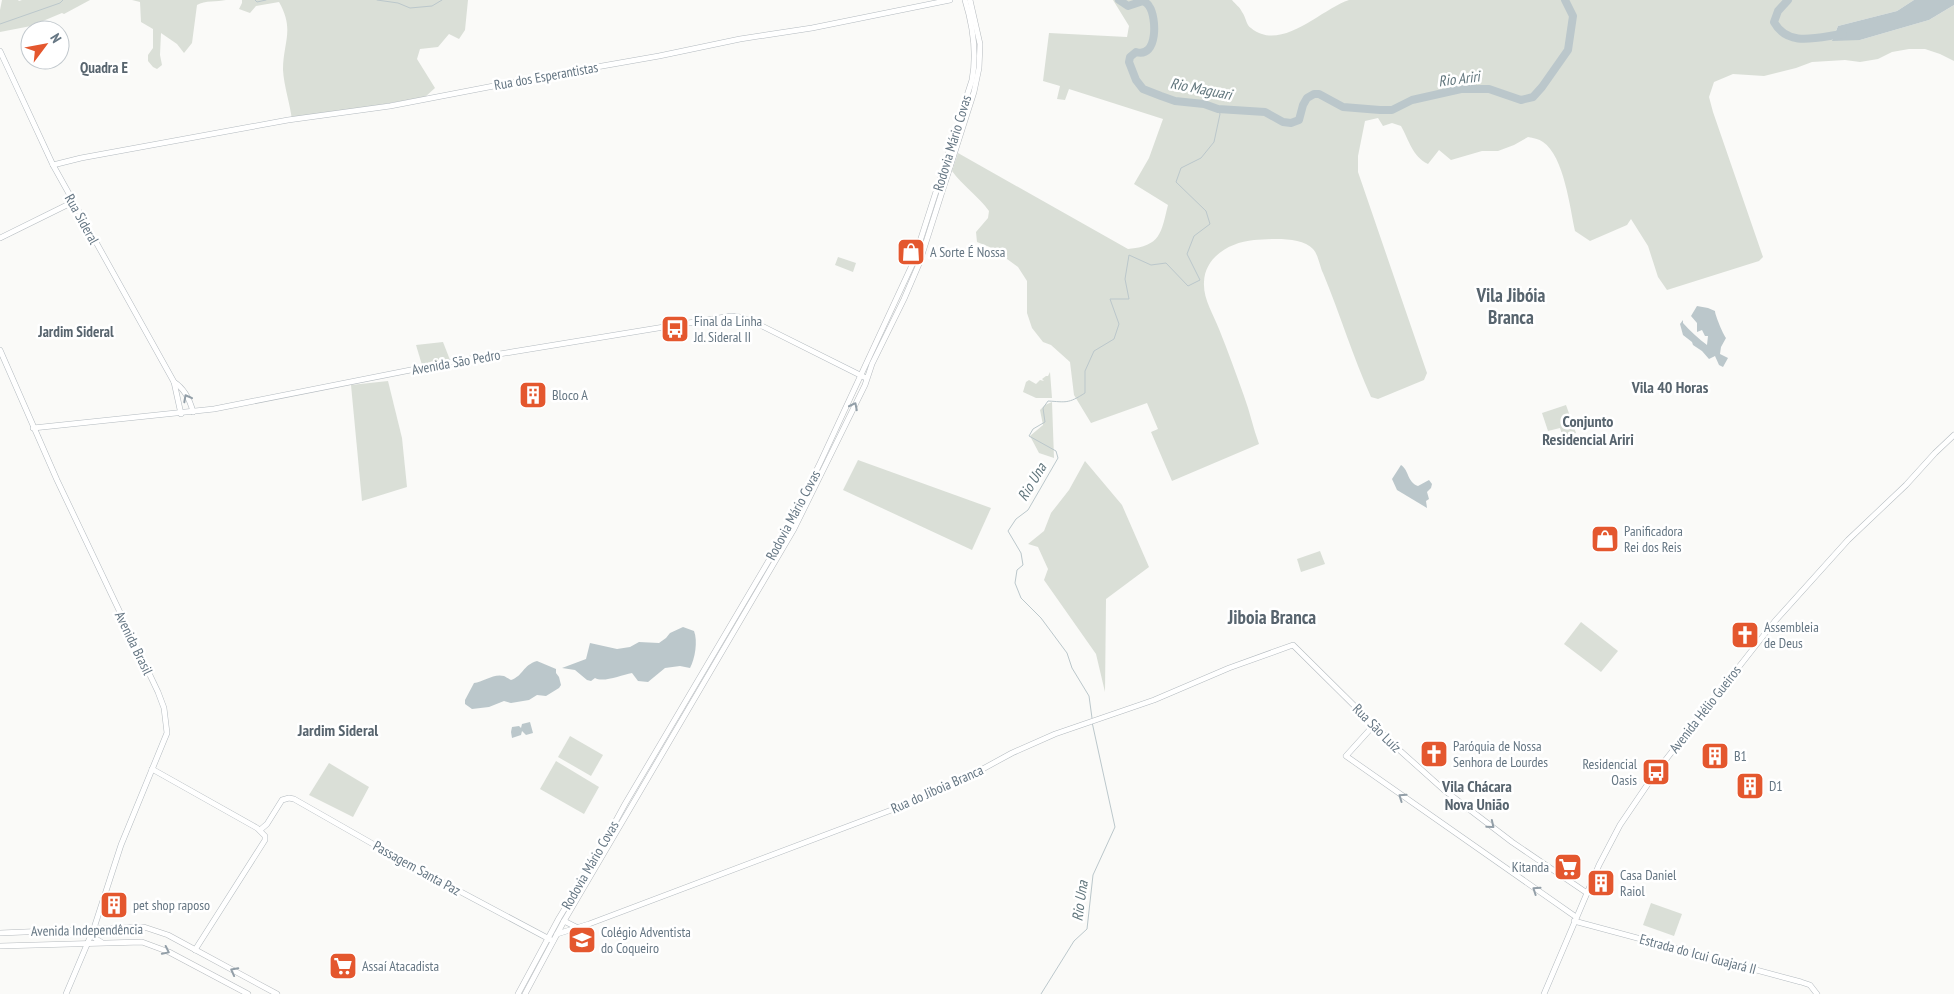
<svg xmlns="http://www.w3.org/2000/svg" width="1954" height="994" font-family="'PT Sans Narrow',sans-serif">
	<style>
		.green { fill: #dadfd7 }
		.water { fill: #bbc7cb }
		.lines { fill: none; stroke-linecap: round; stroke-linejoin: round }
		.stream { stroke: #bbc7cb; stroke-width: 1 }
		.river { stroke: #bbc7cb; stroke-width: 8 }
		.secondary-casing { stroke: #b3babf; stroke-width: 6 }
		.primary-casing { stroke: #b5babe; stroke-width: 6 }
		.secondary { stroke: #fff; stroke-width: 5 }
		.primary { stroke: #fff; stroke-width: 5 }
		.oneway { stroke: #939fa8 }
		.labels { text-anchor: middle; stroke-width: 5; stroke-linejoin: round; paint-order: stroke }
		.street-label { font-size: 14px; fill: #657683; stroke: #fff }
		.poi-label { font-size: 14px; fill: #657683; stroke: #fff; text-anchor: start }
		.neighbourhood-label { font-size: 15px; font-weight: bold; fill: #57646e; stroke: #fff }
		.water-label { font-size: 15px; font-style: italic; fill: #60757c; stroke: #fff }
		.quarter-label { font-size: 16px; font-weight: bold; fill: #57646e; stroke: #fff }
		.district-label { font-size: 19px; font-weight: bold; fill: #57646e; stroke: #fff }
	</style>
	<rect width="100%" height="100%" fill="#fafaf8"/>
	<!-- green -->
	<g class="green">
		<polygon points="2,0 18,0 19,1 22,0 90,0 64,14 62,13 31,26 0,32 0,10"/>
		<path d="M132,0h94c-9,2 -21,0 -29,5l-5,38 -8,10 -7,-9 -16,-11 -1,22 2,10 -5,4 -4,-2 -5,-6v-6l5,-7v-19l-12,-7 -1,-20z"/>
		<path d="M242,0h226l-3,30 -6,9 -10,-5 -11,13 -18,2 -3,10 18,29 -10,9 -133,23c-2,-17 -8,-33 -9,-50 0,-28 12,-40 -4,-68l-23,4 -6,7 -11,-4 3,-6z"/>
		<path d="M1113,0h119c3,4 8,7 10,12 4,5 4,13 9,16 30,25 70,-19 98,-28h565l-17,11 -59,15 -6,14h28l69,-20 25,-15v56l-14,-7 -15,-5h-16l-17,3 -14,7 -18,3 -15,-2 -33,2 -16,6 -32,8 -31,-2 -19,8 -5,15 4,15 50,145 -4,4 -92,29 -9,-13 -10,-31 -17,-27 -4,6 -37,16 -15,-10c-5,-23 -11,-75 -32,-89 -4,-3 -10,-4 -15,-5l-14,8 -16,6h-16l-31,9 -12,-10 -11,14c-16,-8 -19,-24 -27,-38l-9,-3 -9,3 -5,-8 -13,3 -7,35v16l69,201 -3,7 -46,19 -7,-2c-18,-40 -31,-83 -48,-124 -3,-6 -5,-19 -10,-24 -12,-13 -43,-10 -59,-9 -23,2 -49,16 -50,42 -1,17 9,31 15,47 9,22 17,45 25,67 6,16 9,32 15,48l-87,37 -21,-49 7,-3 -11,-26 -56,20 -17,-28 -4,-33 -19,-17 -8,-3 -11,-14 -5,-15v-32l-9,-14 -26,-19 -15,-6 -1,-10 12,-14 1,-7c-11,-15 -26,-25 -37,-40l6,-18 170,96c33,-3 33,-16 40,-44l-34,-21 15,-26 14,-39 -94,-30 -4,11 -8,-1 3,-13 -17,-5 6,-48 78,4 2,-11z"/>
		<polygon points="838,257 856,263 853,272 835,265"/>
		<polygon points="443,342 450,360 422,365 416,345"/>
		<polygon points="1050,372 1052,398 1036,398 1023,392 1026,382 1029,380 1036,384 1040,380 1044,381 1042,379 1046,376 1048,376"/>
		<polygon points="388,381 402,438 407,487 362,501 351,385"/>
		<polygon points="1052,402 1054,458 1039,453 1030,436 1043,425 1040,410 1045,405"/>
		<polygon points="1566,405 1576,433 1563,437 1560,428 1548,431 1542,413"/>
		<polygon points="858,460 991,508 972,550 843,490"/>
		<polygon points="1085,461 1122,505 1149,567 1106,599 1105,692 1096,654 1044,580 1048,569 1038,547 1028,544 1044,531 1051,513 1069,490"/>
		<polygon points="1320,551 1325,564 1301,572 1297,559"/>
		<polygon points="1581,622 1618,651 1601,672 1564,644"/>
		<polygon points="570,736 603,755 591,776 558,757"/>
		<polygon points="556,761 599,787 584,814 540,789"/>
		<polygon points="329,763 369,787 353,817 309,795"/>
		<polygon points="1651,903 1682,914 1674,936 1643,925"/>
	</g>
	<!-- water -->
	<g class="water">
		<polygon points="1914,0 1954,0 1954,5 1929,20 1860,40 1832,41 1838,26 1897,11"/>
		<path d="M1697,306l11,2 7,3c0,4 8,23 11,27l-5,9 -1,7 8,4 -5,9 -4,-2 -4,-9 -6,3 -7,-8 -9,-6 -1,-3 -9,-7 -3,-11 3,-4v3c7,8 16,16 24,22l1,-9h-3l-3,-6 -5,2v-9l-6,-7z"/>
		<path d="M1401,465c8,5 6,17 17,21l11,-6 3,4 -1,4 -4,4 2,7 -3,2 1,7 -30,-18 -5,-11z"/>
		<path d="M683,627l11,4c4,10 1,28 -4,37l-10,-2 -15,2 -17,14 -10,-1 -6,-8c-11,2 -29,10 -37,5l-4,3 -4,-1 -12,-10 -13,-2 24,-9 4,-16 27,6 13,-2 9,-5 20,1 7,-5 4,-5z"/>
		<path d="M537,661l19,8v4l3,4 2,8 -2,3 -13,8 -9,-1 -8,5 -18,3 -7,-2 -15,6 -17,2 -7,-5v-4l9,-17c9,-1 20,-10 30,-7 2,1 5,3 7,4 12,-4 12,-15 26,-19z"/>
		<polygon points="530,722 533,733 526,735 522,731 521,735 512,738 511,732 512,727 519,726 521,728 522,724"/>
	</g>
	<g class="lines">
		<!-- stream -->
		<g class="stream">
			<polyline points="255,0 257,2 266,0"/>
			<polyline points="377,0 398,3 410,8 432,6 442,0"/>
			<polyline points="0,24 60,3 63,0"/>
			<path d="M1092,718l-3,-22 -17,-28 -5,-15 -26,-35 -20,-20 -6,-15 2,-13 6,-5 -2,-12 -13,-22 8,-12 12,-9 30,-52 -2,-7 -27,-15 4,-7 12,-7 -2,-14 5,-7c18,1 20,3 37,-8v-22l9,-20 20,-12 5,-15 -9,-25h19l-4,-20 4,-24 22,10 15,-2 22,23 12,-6 -13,-26 7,-18 16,-12 -4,-13 -30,-29 5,-14 20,-10 13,-16 6,-28 -2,-5"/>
			<polyline points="1041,994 1074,941 1087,929 1093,875 1115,827 1092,722"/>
		</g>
		<!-- river -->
		<g class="river">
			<path d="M1119,0l9,6 15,-5c2,1 5,3 6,5 8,11 9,53 -13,46l-6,5 -1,5 7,18 7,9 18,7 14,5 29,3 14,5 47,3 18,10 8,1 8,-3 4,-15 4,-7 7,-4h5l24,13 37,3h12l20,-10 49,-11h28l32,11 12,-3 9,-10 26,-37 5,-34 -8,-16"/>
			<path d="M1788,0l-10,11 -4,11c14,26 44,15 69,12"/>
		</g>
		<defs>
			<g id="secondary">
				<polyline points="0,51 53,165 174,382 181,414"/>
				<polyline points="53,165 81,158 288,120 390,106 551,75 659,56 740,39 812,28 950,0"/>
				<polyline points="0,238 73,202"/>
				<polyline points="0,350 57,480 158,692 164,708 167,733 121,845 94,928 66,994"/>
				<path d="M174,382c11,7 16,18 19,30"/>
				<polyline points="33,428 214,409 451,362 731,316 740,317 752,321 866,378"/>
				<polyline points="1374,725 1346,756 1576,917"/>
				<polyline points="152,769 257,828 265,836 265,840 195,950"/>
				<polyline points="260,830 267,824 282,800 289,798 294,799 401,860 553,941"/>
				<polyline points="564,921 578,928"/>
				<polyline points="1574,921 1801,982 1810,985 1817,994"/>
				<polyline points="557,934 589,924 910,803 968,777 1012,753 1055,734 1154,700 1229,668 1293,645 1396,747 1444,790 1512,842 1587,893"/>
				<polyline points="1544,994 1599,865 1620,825 1656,772 1775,621 1848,540 1906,485 1935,453 1954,435"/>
			</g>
			<g id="primary">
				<polyline points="99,929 94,935 96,939 101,942"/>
				<polyline points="0,933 144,927 168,935 277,994"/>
				<polyline points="0,946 142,942 169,952 248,994"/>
				<path d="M518,994l41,-76 36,-59 30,-55 140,-237 24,-41 31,-63 93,-200 59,-183c5,-27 1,-54 -7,-80"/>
				<polyline points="525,994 564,921 794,529 865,385 872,364 904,299 919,264 974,92 979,68 980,44 970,0"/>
			</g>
		</defs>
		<!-- secondary casing -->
		<use href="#secondary" class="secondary-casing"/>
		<!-- primary casing -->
		<use href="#primary" class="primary-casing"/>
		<!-- secondary -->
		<use href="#secondary" class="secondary"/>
		<!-- primary -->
		<use href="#primary" class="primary"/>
	</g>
	<!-- one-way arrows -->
	<defs><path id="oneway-chevron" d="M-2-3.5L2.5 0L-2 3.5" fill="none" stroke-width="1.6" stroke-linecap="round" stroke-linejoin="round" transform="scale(1.25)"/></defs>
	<g class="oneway">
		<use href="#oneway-chevron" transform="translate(187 398) rotate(-118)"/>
		<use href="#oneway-chevron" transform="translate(854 406) rotate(-63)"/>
		<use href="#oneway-chevron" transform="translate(1402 797) rotate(-145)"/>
		<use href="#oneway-chevron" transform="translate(1491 825) rotate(39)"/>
		<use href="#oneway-chevron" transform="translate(1536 890) rotate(-146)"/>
		<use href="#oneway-chevron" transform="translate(166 951) rotate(26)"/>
		<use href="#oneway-chevron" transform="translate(234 971) rotate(-152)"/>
	</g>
	<!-- icons -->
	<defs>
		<symbol id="shop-square" viewBox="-11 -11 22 22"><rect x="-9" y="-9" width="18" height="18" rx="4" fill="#e4572e" stroke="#fff"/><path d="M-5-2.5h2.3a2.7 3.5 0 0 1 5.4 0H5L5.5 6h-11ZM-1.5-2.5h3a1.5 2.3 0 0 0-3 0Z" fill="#fff"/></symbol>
		<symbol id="bus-square" viewBox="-11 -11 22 22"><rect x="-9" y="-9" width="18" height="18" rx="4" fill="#e4572e" stroke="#fff"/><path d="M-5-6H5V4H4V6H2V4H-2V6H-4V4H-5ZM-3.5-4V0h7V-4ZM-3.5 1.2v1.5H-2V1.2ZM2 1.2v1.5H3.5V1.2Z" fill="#fff"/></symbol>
		<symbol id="building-square" viewBox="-11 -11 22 22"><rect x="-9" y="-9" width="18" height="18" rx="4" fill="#e4572e" stroke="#fff"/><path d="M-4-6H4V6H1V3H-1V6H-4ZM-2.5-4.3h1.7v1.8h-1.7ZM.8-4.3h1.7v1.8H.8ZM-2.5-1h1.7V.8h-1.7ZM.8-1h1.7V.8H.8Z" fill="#fff"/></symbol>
		<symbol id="church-square" viewBox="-11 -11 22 22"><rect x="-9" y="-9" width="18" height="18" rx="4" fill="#e4572e" stroke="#fff"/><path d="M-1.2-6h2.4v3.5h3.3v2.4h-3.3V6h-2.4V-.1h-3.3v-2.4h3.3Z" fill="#fff"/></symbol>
		<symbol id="supermarket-square" viewBox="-11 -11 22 22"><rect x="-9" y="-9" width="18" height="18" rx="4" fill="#e4572e" stroke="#fff"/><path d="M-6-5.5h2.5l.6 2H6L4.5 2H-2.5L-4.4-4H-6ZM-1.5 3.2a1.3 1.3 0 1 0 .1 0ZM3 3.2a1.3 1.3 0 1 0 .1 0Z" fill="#fff"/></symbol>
		<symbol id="school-square" viewBox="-11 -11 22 22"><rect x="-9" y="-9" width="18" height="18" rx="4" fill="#e4572e" stroke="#fff"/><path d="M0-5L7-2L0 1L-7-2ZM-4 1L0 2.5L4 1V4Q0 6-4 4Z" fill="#fff"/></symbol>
	</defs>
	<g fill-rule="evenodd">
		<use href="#shop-square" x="895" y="236" width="32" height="32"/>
		<use href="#bus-square" x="659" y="313" width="32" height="32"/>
		<use href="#building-square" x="517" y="379" width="32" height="32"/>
		<use href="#shop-square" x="1589" y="523" width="32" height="32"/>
		<use href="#church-square" x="1729" y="619" width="32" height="32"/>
		<use href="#church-square" x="1418" y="738" width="32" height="32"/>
		<use href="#building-square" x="1699" y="740" width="32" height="32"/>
		<use href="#bus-square" x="1640" y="756" width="32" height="32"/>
		<use href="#building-square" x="1734" y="770" width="32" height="32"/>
		<use href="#supermarket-square" x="1552" y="851" width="32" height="32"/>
		<use href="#building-square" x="1585" y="867" width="32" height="32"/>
		<use href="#building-square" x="98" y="889" width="32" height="32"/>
		<use href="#school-square" x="566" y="924" width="32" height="32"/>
		<use href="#supermarket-square" x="327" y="950" width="32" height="32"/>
	</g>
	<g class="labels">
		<!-- street labels -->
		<g class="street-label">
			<text transform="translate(546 76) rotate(-10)" y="5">Rua dos Esperantistas</text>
			<text transform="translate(952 143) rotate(-73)" y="5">Rodovia Mário Covas</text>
			<text transform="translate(82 219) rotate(61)" y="5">Rua Sideral</text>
			<text transform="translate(456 362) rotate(-10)" y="5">Avenida São Pedro</text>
			<text transform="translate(793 515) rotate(-62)" y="5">Rodovia Mário Covas</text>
			<text transform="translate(134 643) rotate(64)" y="5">Avenida Brasil</text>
			<text transform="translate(1705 709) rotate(-52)" y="5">Avenida Hélio Gueiros</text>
			<text transform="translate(1377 728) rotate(45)" y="5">Rua São Luíz</text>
			<text transform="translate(937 789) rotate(-24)" y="5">Rua do Jiboia Branca</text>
			<text transform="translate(590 865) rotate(-60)" y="5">Rodovia Mário Covas</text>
			<text transform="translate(417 868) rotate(29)" y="5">Passagem Santa Paz</text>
			<text transform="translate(87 930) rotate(-1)" y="5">Avenida Independência</text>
			<text transform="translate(1698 954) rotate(15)" y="5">Estrada do Icui Guajará II</text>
		</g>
		<!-- poi labels -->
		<g class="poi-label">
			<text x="930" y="257">A Sorte É Nossa</text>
			<text x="694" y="326">Final da Linha<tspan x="694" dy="16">Jd. Sideral II</tspan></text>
			<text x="552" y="400">Bloco A</text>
			<text x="1624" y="536">Panificadora<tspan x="1624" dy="16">Rei dos Reis</tspan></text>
			<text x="1764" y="632">Assembleia<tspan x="1764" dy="16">de Deus</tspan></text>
			<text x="1453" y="751">Paróquia de Nossa<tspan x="1453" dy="16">Senhora de Lourdes</tspan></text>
			<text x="1734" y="761">B1</text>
			<text x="1637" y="769" text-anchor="end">Residencial<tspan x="1637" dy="16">Oasis</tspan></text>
			<text x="1769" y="791">D1</text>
			<text x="1549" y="872" text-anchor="end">Kitanda</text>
			<text x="1620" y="880">Casa Daniel<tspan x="1620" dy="16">Raiol</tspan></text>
			<text x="133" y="910">pet shop raposo</text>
			<text x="601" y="937">Colégio Adventista<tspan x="601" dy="16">do Coqueiro</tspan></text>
			<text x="362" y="971">Assaí Atacadista</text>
		</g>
		<!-- neighbourhood labels -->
		<g class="neighbourhood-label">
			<text x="104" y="73">Quadra E</text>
			<text x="76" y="337">Jardim Sideral</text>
		</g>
		<!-- water labels -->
		<g class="water-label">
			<text transform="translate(1459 79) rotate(-7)" y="5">Rio Ariri</text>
			<text transform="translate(1201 89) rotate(11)" y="5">Rio Maguari</text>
			<text transform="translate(1032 482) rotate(-59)" y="5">Rio Una</text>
			<text transform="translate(1080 901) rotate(-82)" y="5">Rio Una</text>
		</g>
		<!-- quarter labels -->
		<g class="quarter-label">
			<text x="1670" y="393">Vila 40 Horas</text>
			<text x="1588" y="427">Conjunto<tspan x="1588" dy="18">Residencial Ariri</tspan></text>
			<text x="338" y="736">Jardim Sideral</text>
			<text x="1477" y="792">Vila Chácara<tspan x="1477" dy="18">Nova União</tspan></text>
		</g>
		<!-- district labels -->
		<g class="district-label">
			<text x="1511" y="302">Vila Jibóia<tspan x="1511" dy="22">Branca</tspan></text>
			<text x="1272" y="624">Jiboia Branca</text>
		</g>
	</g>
	<!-- north arrow -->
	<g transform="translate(45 45) rotate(58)"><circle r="24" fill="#ffffff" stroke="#c1c8cd"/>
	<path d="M0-4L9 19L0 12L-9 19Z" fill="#e4572e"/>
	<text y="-8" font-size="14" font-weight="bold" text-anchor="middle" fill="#657683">N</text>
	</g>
</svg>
